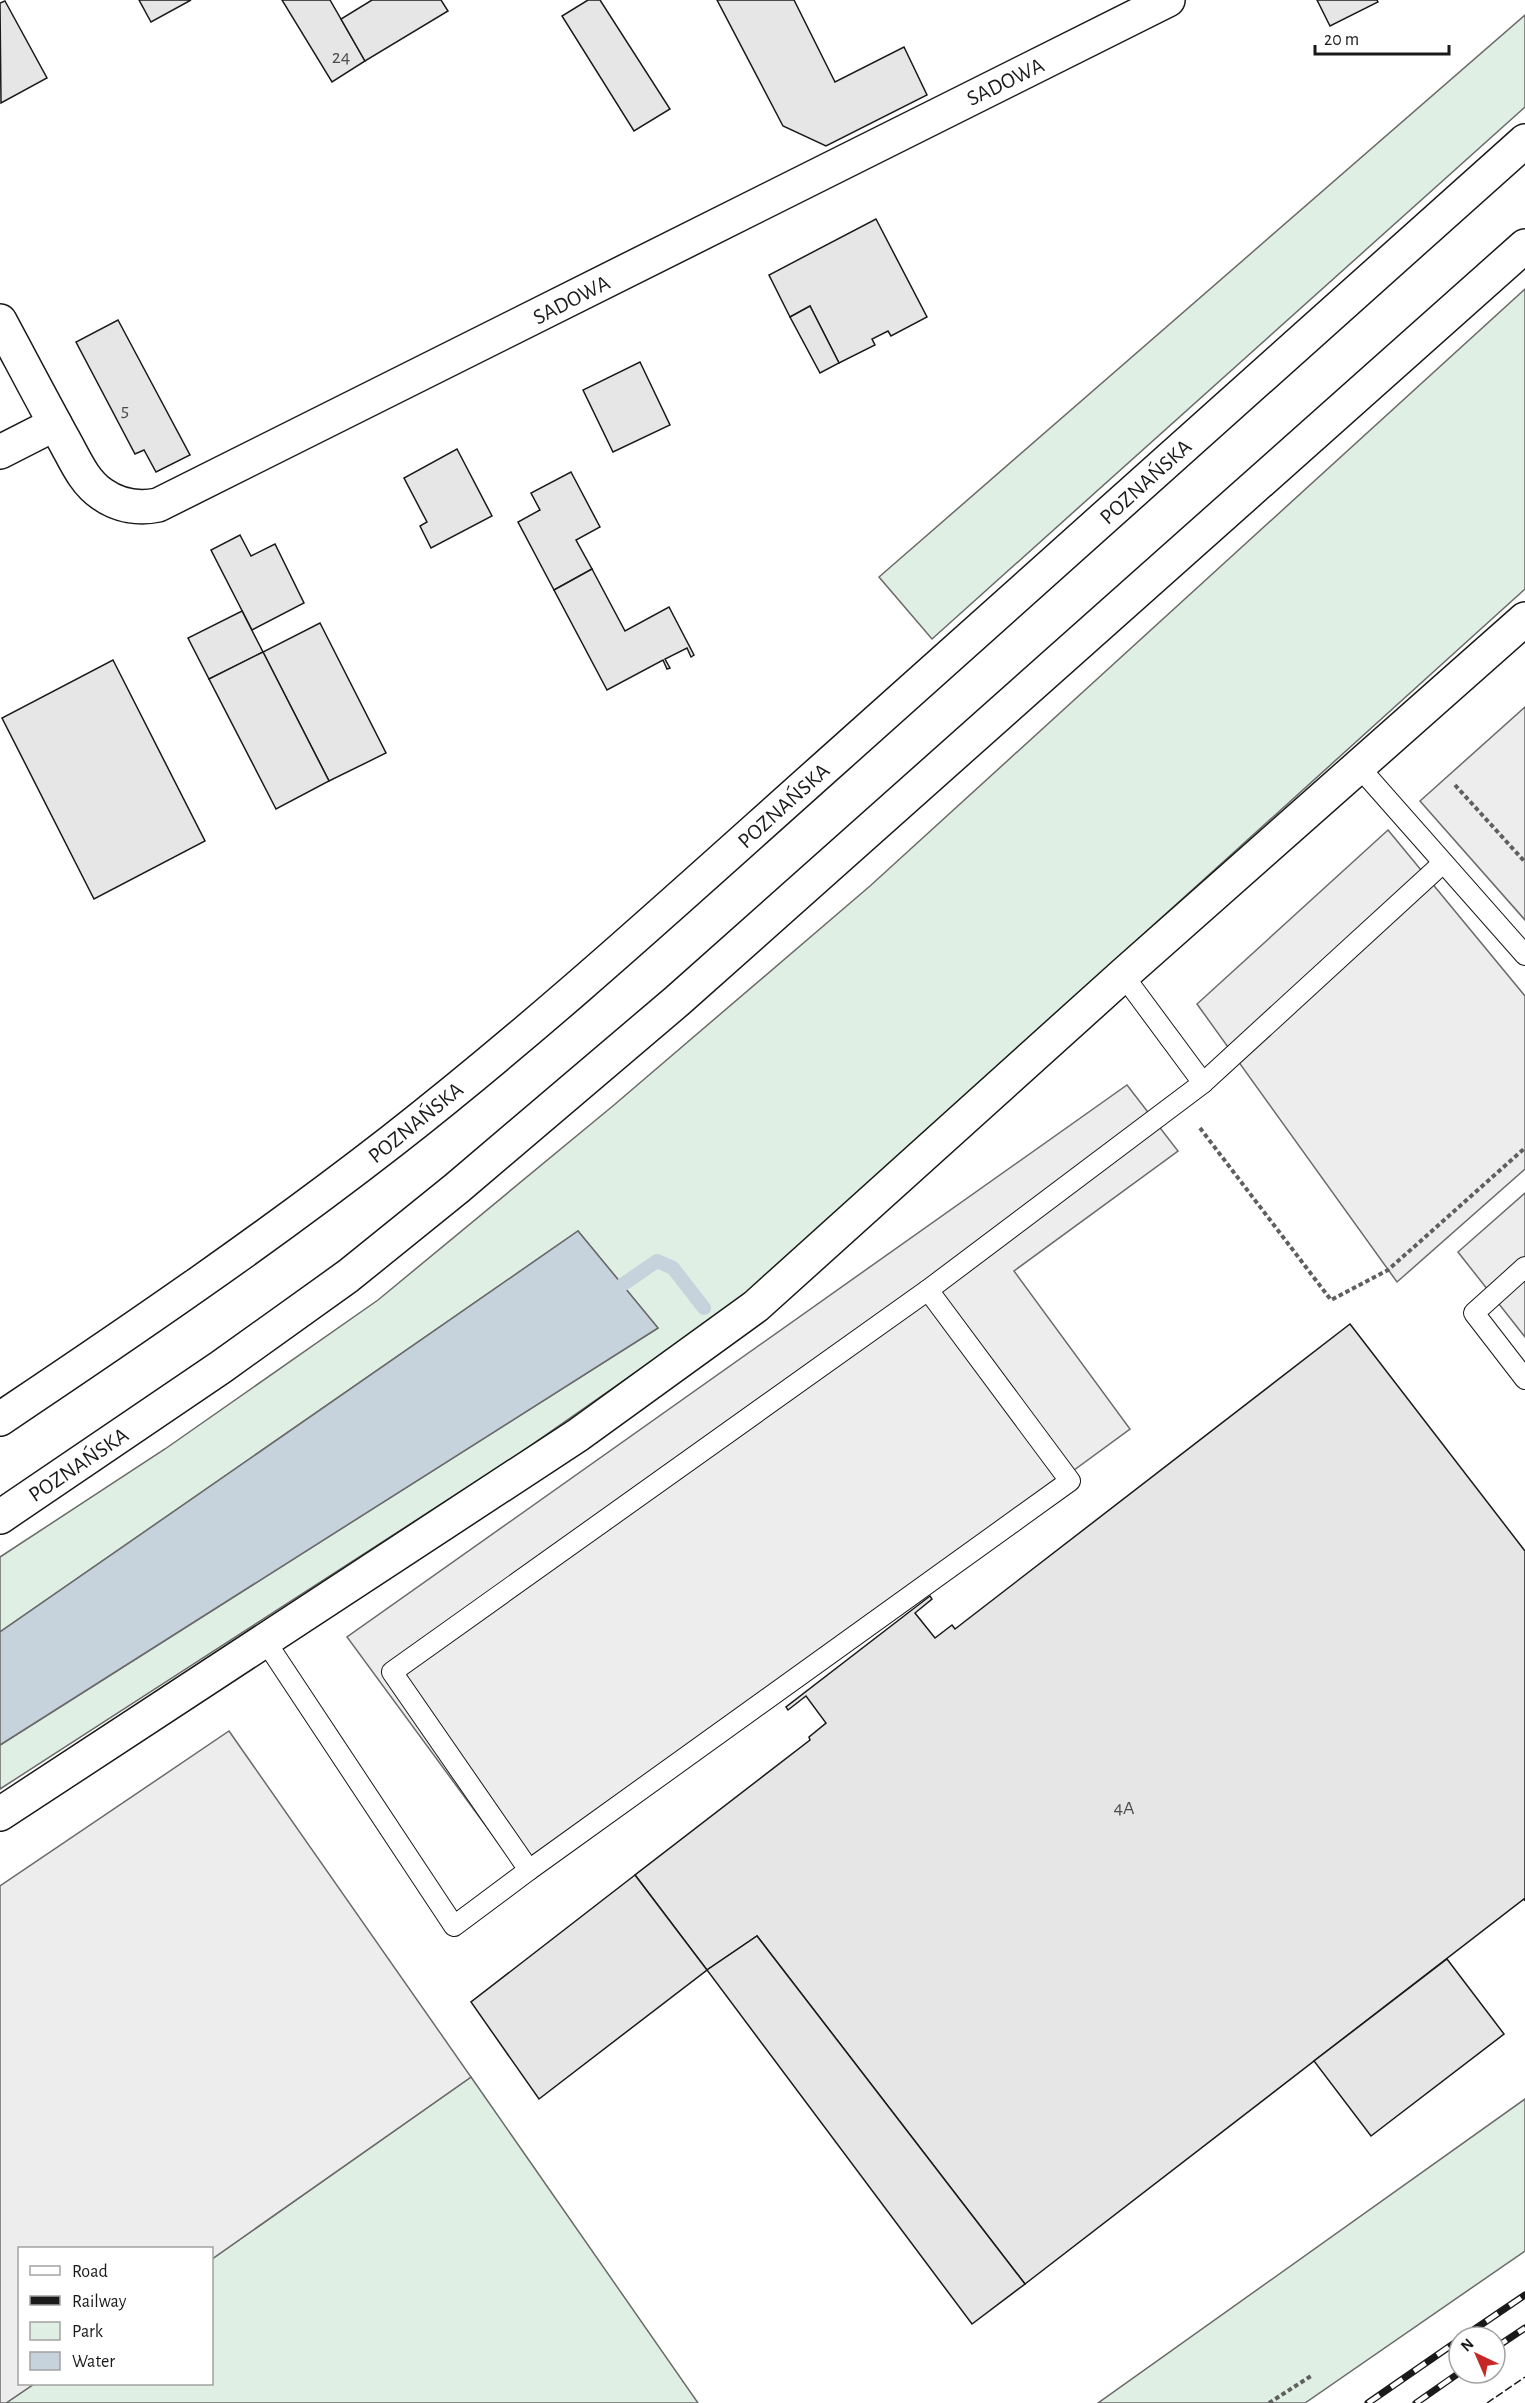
<svg xmlns="http://www.w3.org/2000/svg" width="1525" height="2403" font-family="'Alegreya Sans',sans-serif">
	<style>
		.green { fill: #e0efe3; stroke: #6a6a6a; stroke-width: 1.5 }
		.parking { fill: #ededed; stroke: #6a6a6a; stroke-width: 1.5 }
		.water { fill: #c6d2dc; stroke: #6a6a6a; stroke-width: 1.5 }
		.lines { fill: none; stroke-linecap: round; stroke-linejoin: round }
		.stream { stroke: #c6d2dc; stroke-width: 14 }
		.building { fill: #e6e6e6; stroke: #1a1a1a; stroke-width: 1.5 }
		.service-casing { stroke: #1a1a1a; stroke-width: 22 }
		.minor-casing { stroke: #1a1a1a; stroke-width: 36 }
		.primary-casing { stroke: #1a1a1a; stroke-width: 36 }
		.path { stroke: #5f5f5f; stroke-width: 4; stroke-dasharray: 4.5 3; stroke-linecap: butt }
		.service { stroke: #fff; stroke-width: 20 }
		.minor { stroke: #fff; stroke-width: 33 }
		.primary { stroke: #fff; stroke-width: 33 }
		.rail-casing { stroke: #1a1a1a; stroke-width: 7 }
		.rail { stroke: #fff; stroke-width: 4.5; stroke-dasharray: 14; stroke-linecap: butt }
		.fence { stroke: #1a1a1a; stroke-width: 1.5; stroke-dasharray: 8 3; stroke-linecap: butt }
		.labels { text-anchor: middle; stroke-width: 4.5; stroke-linejoin: round; paint-order: stroke }
		.number-label { font-size: 20px; fill: #4d4d4d }
		.street-label { font-size: 22px; fill: #1a1a1a; stroke: #fff }
	</style>
	<rect width="100%" height="100%" fill="#fff"/>
	<!-- green -->
	<g class="green">
		<polygon points="1525,15 1525,107 932,639 879,577"/>
		<polygon points="1525,289 1525,589 739,1300 517,1455 0,1789 0,1745 658,1328 578,1231 0,1632 0,1557 165,1449 378,1300 614,1105 870,886"/>
		<polygon points="471,2077 698,2403 6,2403 34,2384 212,2384 212,2259"/>
		<polygon points="1525,2099 1525,2251 1305,2403 1098,2403"/>
	</g>
	<!-- parking -->
	<g class="parking">
		<polygon points="1525,707 1525,920 1420,801"/>
		<polygon points="1388,830 1525,996 1525,1169 1397,1282 1197,1004"/>
		<polygon points="1127,1085 1178,1151 1014,1271 1130,1429 522,1875 347,1637"/>
		<polygon points="1525,1193 1525,1337 1458,1252"/>
		<polygon points="229,1731 471,2077 212,2259 212,2248 20,2248 20,2384 34,2384 6,2403 0,2403 0,1886"/>
	</g>
	<!-- water -->
	<polygon class="water" points="578,1231 658,1328 0,1745 0,1632"/>
	<g class="lines">
		<!-- stream -->
		<polyline class="stream" points="622,1285 657,1261 673,1268 704,1308"/>
	</g>
	<!-- building -->
	<g class="building">
		<polygon points="139,0 191,0 151,22"/>
		<polygon points="282,0 330,0 365,61 332,82"/>
		<polygon points="372,0 441,0 448,11 365,61 341,19"/>
		<polygon points="588,0 600,0 670,109 634,131 562,16"/>
		<polygon points="717,0 794,0 835,82 904,47 927,95 826,146 783,126"/>
		<polygon points="1317,0 1377,0 1378,2 1330,26"/>
		<polygon points="5,1 47,78 1,103 0,3"/>
		<polygon points="876,219 927,317 891,336 888,331 872,339 875,345 839,363 810,306 790,317 769,275"/>
		<polygon points="810,306 839,363 820,373 790,317"/>
		<polygon points="118,320 190,455 156,472 144,450 135,454 76,342"/>
		<polygon points="640,362 670,425 613,452 583,390"/>
		<polygon points="457,449 492,516 431,548 420,526 427,522 404,478"/>
		<polygon points="571,472 600,527 576,540 592,569 554,590 518,522 540,510 531,493"/>
		<polygon points="240,535 251,556 275,544 304,603 252,630 211,550"/>
		<polygon points="592,569 625,631 669,607 694,655 691,657 687,648 665,659 670,668 667,669 663,660 607,690 554,590"/>
		<polygon points="242,611 263,652 209,679 188,638"/>
		<polygon points="320,623 386,753 329,781 263,652"/>
		<polygon points="263,652 329,781 276,809 209,679"/>
		<polygon points="113,660 205,841 94,899 2,718"/>
		<polygon points="1350,1324 1525,1551 1525,1901 1524,1899 1025,2284 757,1936 707,1970 635,1875 810,1740 809,1737 826,1723 806,1696 788,1710 786,1707 930,1596 932,1599 915,1613 935,1638 952,1625 955,1629"/>
		<polygon points="635,1875 707,1970 539,2099 471,2002"/>
		<polygon points="757,1936 1025,2284 972,2324 707,1970"/>
		<polygon points="1447,1959 1504,2034 1371,2136 1314,2061"/>
	</g>
	<g class="lines">
		<defs>
			<g id="service">
				<polyline points="1359,767 1525,955"/>
				<polyline points="1203,1083 1443,863"/>
				<polyline points="1525,1267 1474,1313 1525,1379"/>
				<polyline points="264,1639 454,1926 529,1870 392,1672 928,1290 1203,1083 1123,975"/>
				<polyline points="529,1870 1070,1481 928,1290"/>
			</g>
			<g id="minor">
				<path d="M0,321c22,41 43,81 65,121 10,18 19,40 37,52 17,12 37,15 56,11l1010,-505"/>
				<polyline points="0,452 55,424"/>
				<polyline points="0,1814 578,1435 756,1306 1123,975 1525,619"/>
			</g>
			<g id="primary">
				<path d="M0,1419c133,-89 266,-180 392,-278 155,-121 300,-255 447,-386 230,-204 458,-409 686,-614"/>
				<polyline points="0,1517 221,1367 348,1276 457,1188 677,1001 1525,246"/>
			</g>
		</defs>
		<!-- service casing -->
		<use href="#service" class="service-casing"/>
		<!-- minor casing -->
		<use href="#minor" class="minor-casing"/>
		<!-- primary casing -->
		<use href="#primary" class="primary-casing"/>
		<!-- path -->
		<g class="path">
			<polyline points="1455,785 1525,862"/>
			<polyline points="1200,1128 1331,1300 1388,1270 1525,1148"/>
			<polyline points="1269,2403 1311,2376"/>
		</g>
		<!-- service -->
		<use href="#service" class="service"/>
		<!-- minor -->
		<use href="#minor" class="minor"/>
		<!-- primary -->
		<use href="#primary" class="primary"/>
		<defs>
			<g id="rail">
				<polyline points="1463,2337 1525,2295"/>
				<polyline points="1495,2348 1525,2328"/>
				<polyline points="1368,2403 1459,2340"/>
				<polyline points="1416,2403 1459,2373"/>
			</g>
		</defs>
		<!-- rail casing -->
		<use href="#rail" class="rail-casing"/>
		<!-- rail -->
		<use href="#rail" class="rail"/>
		<!-- fence -->
		<polyline class="fence" points="1487,2403 1525,2377"/>
	</g>
	<g class="labels">
		<!-- number labels -->
		<g class="number-label">
			<text x="341" y="63">24</text>
			<text x="125" y="416">5</text>
			<text x="1124" y="1814">4A</text>
		</g>
		<!-- street labels -->
		<g class="street-label">
			<text transform="translate(1005 81) rotate(-26)" y="8">SADOWA</text>
			<text transform="translate(571 299) rotate(-27)" y="8">SADOWA</text>
			<text transform="translate(1145 481) rotate(-42)" y="8">POZNAŃSKA</text>
			<text transform="translate(783 805) rotate(-42)" y="8">POZNAŃSKA</text>
			<text transform="translate(415 1122) rotate(-39)" y="8">POZNAŃSKA</text>
			<text transform="translate(78 1464) rotate(-34)" y="8">POZNAŃSKA</text>
		</g>
	</g>
	<!-- legend -->
	<rect x="18" y="2247" width="195" height="138" fill="#ffffff" stroke="#a3a3a3" stroke-width="1.5"/>
	<rect x="30" y="2266" width="30" height="9" fill="#ffffff" stroke="#a3a3a3" stroke-width="1.5"/>
	<text x="72" y="2277" font-size="18" fill="#1a1a1a">Road</text>
	<rect x="30" y="2296" width="30" height="9" fill="#1a1a1a" stroke="#a3a3a3" stroke-width="1.5"/>
	<text x="72" y="2307" font-size="18" fill="#1a1a1a">Railway</text>
	<rect x="30" y="2322" width="30" height="18" fill="#e0efe3" stroke="#a3a3a3" stroke-width="1.5"/>
	<text x="72" y="2337" font-size="18" fill="#1a1a1a">Park</text>
	<rect x="30" y="2352" width="30" height="18" fill="#c6d2dc" stroke="#a3a3a3" stroke-width="1.5"/>
	<text x="72" y="2367" font-size="18" fill="#1a1a1a">Water</text>
	<!-- north arrow -->
	<g transform="translate(1477 2355) rotate(316)"><circle r="28" fill="#ffffff" stroke="#a3a3a3" stroke-width="1.5"/>
	<path d="M0-4.5L10 22L0 15L-10 22Z" fill="#c62828"/>
	<text y="-9" font-size="16" font-weight="bold" text-anchor="middle" fill="#1a1a1a">N</text>
	</g>
	<!-- scale -->
	<path d="M1315 45v9h134v-9" fill="none" stroke="#1a1a1a" stroke-width="3"/>
	<text x="1324" y="45" font-size="18" fill="#1a1a1a" stroke="#ffffff" stroke-width="4.5" paint-order="stroke">20 m</text>
</svg>
